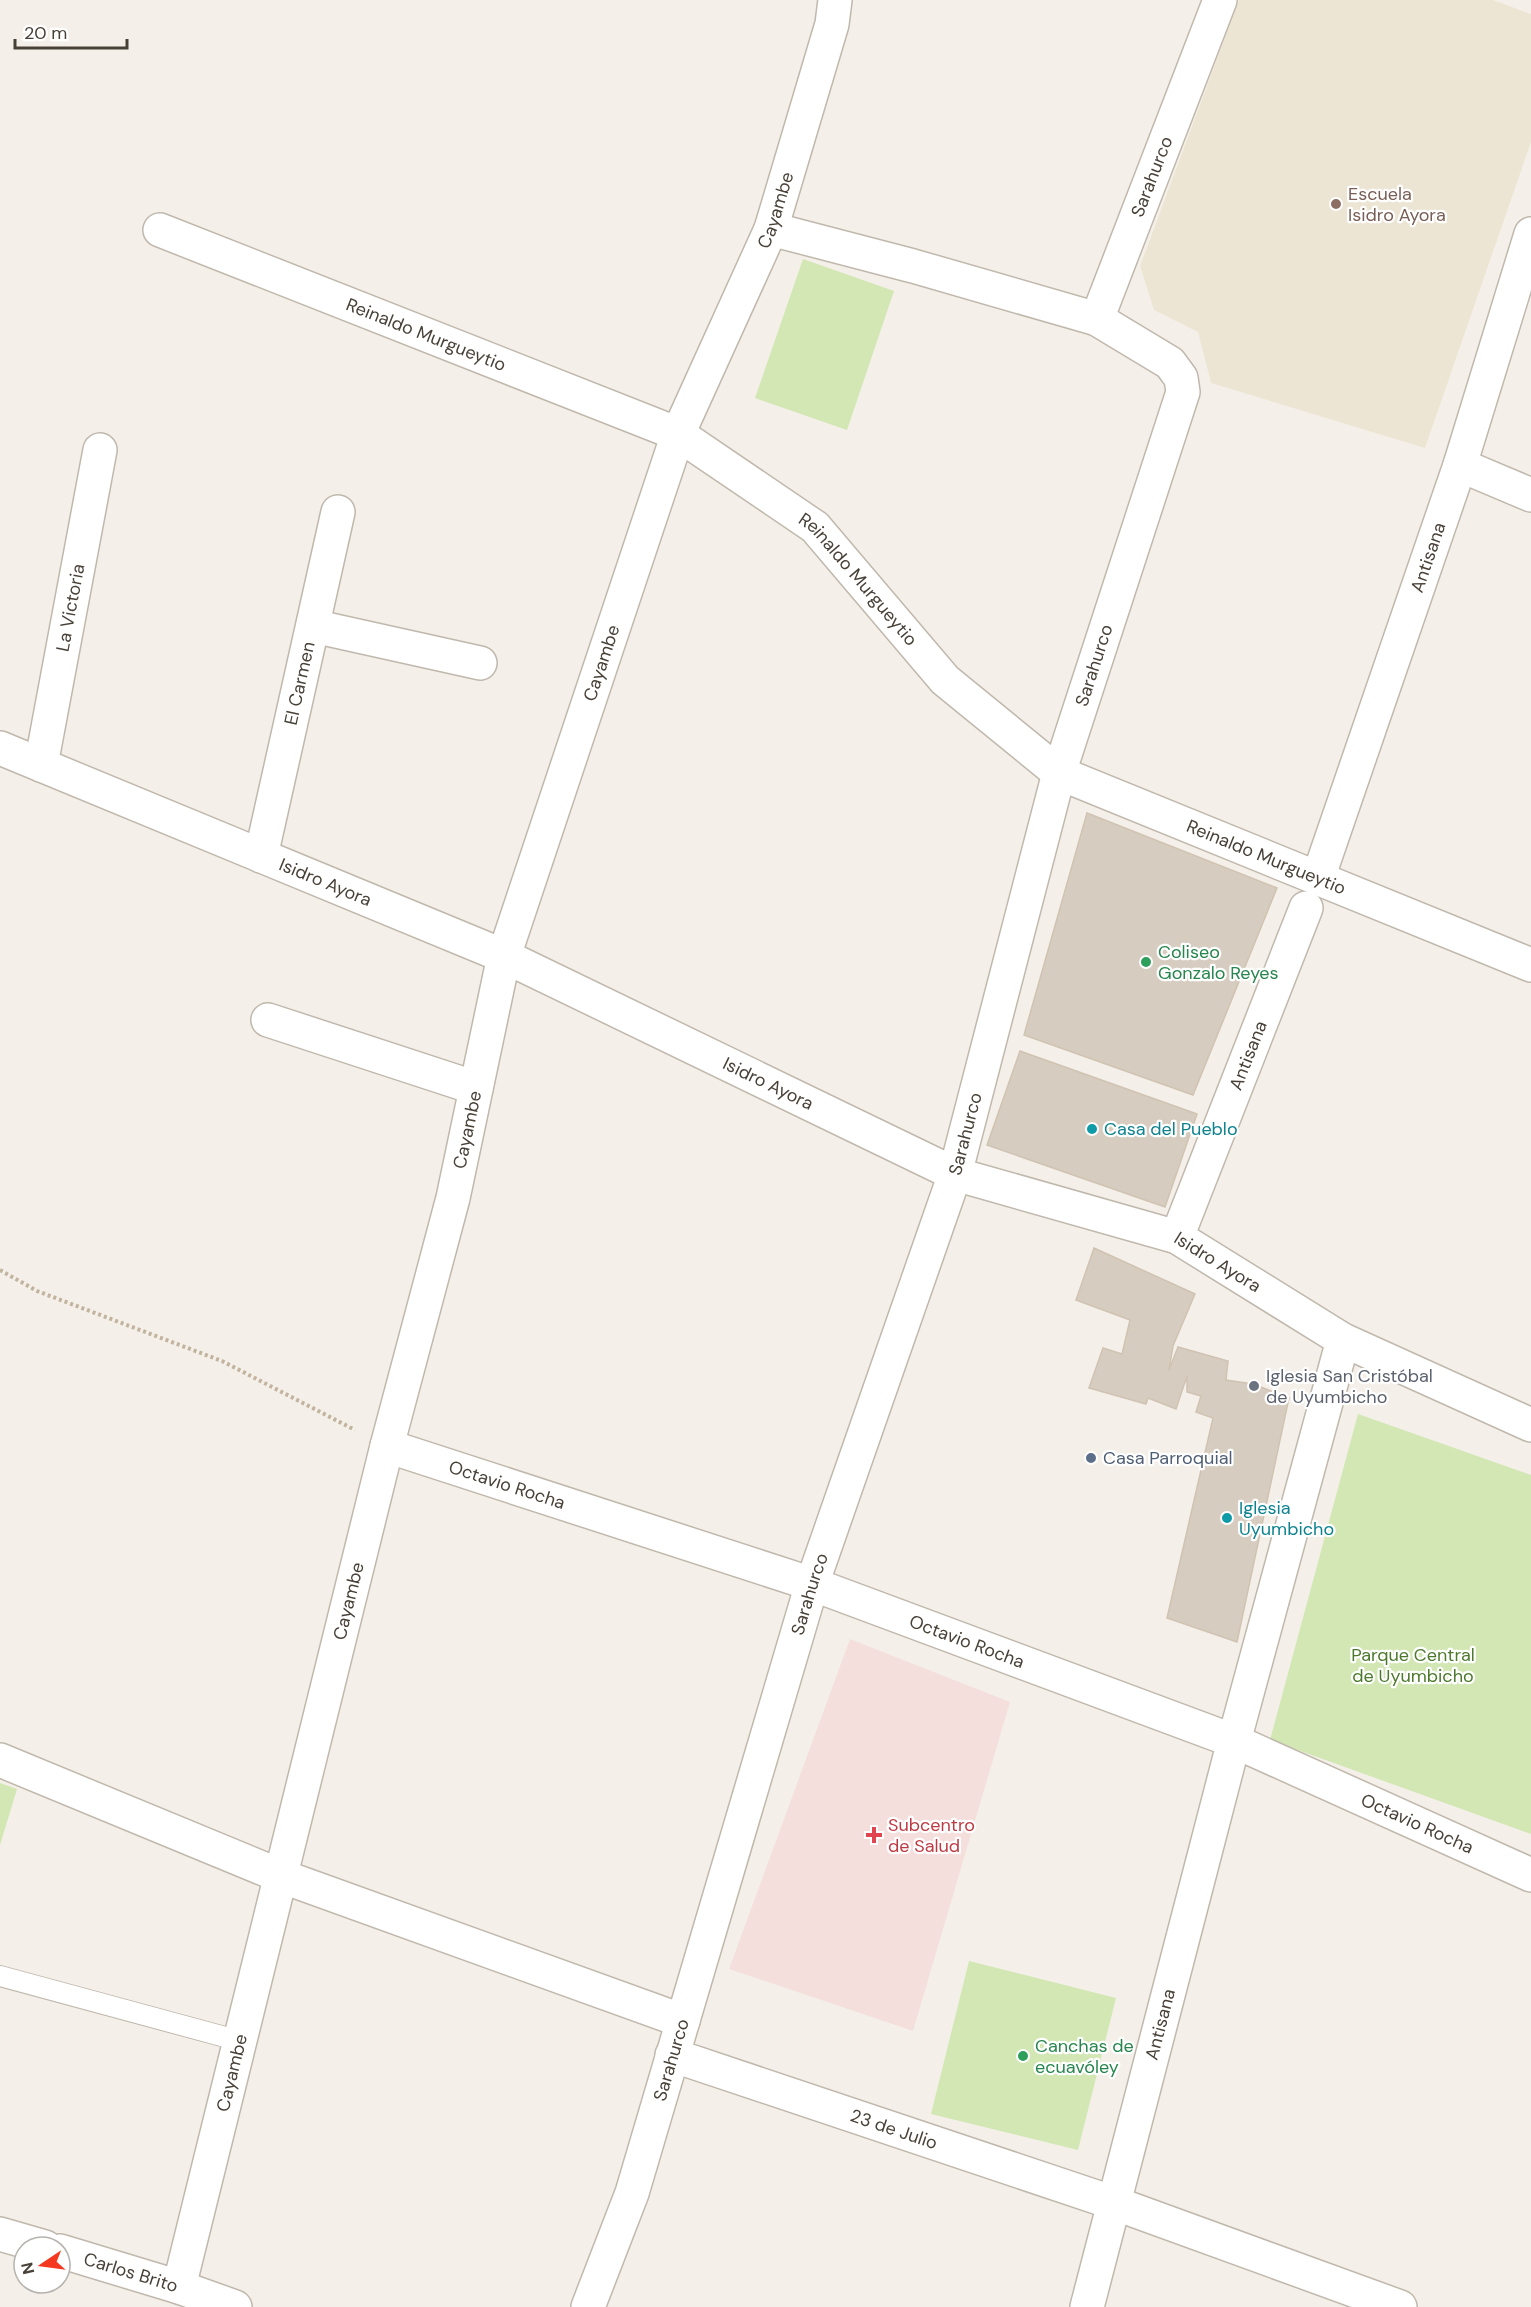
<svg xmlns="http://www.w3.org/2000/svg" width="1531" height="2307" font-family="'DM Sans',sans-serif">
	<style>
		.education { fill: #ede5d4 }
		.medical { fill: #f4dfdd }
		.green { fill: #d2e7b3 }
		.building { fill: #d6ccbf; stroke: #d0c3b2; stroke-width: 1.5 }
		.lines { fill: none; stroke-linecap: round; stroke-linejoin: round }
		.service-casing { stroke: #c0b8ac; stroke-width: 22 }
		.minor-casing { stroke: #c0b8ac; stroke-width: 36 }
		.tertiary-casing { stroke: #c0b8ac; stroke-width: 36 }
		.path { stroke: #c1b39d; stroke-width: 4; stroke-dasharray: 3 3; stroke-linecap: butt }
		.service { stroke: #fff; stroke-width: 20 }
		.minor { stroke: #fff; stroke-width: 33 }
		.tertiary { stroke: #fff; stroke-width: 33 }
		.education-dot { fill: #8d6e63; stroke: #fff; stroke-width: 2 }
		.leisure-dot { fill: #2e9e5b; stroke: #fff; stroke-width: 2 }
		.culture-dot { fill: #0f9aa8; stroke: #fff; stroke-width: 2 }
		.worship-dot { fill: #6b7280; stroke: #fff; stroke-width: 2 }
		.service-dot { fill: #5c6f8a; stroke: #fff; stroke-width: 2 }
		.health-dot { fill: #e0444e; stroke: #fff; stroke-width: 2 }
		.labels { text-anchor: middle; stroke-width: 4.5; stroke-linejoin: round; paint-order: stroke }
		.street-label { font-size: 18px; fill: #484138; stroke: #fff }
		.education-label { font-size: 18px; fill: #785e54; stroke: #fff; text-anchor: start }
		.leisure-label { font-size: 18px; fill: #27864d; stroke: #fff; text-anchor: start }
		.culture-label { font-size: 18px; fill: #0d838f; stroke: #fff; text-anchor: start }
		.worship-label { font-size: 18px; fill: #5b616d; stroke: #fff; text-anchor: start }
		.service-label { font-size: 18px; fill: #4e5e75; stroke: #fff; text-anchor: start }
		.park-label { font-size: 18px; fill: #4c792c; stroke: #fff }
		.health-label { font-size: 18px; fill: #be3a42; stroke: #fff; text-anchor: start }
	</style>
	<rect width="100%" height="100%" fill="#f4f0e9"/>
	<!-- education -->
	<polygon class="education" points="1239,0 1493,0 1531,14 1531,142 1425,448 1211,383 1198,332 1154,310 1140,266"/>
	<!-- medical -->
	<polygon class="medical" points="850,1639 1010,1702 913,2031 729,1969"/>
	<!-- green -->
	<g class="green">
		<polygon points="803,259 894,291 847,430 755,398"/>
		<polygon points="1358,1414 1531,1475 1531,1834 1270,1740"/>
		<polygon points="0,1783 17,1789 0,1845"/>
		<polygon points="969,1961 1116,1998 1078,2150 931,2114"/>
	</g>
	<!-- building -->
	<g class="building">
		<polygon points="1087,813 1277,888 1193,1095 1024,1035"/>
		<polygon points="1020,1051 1197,1114 1165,1207 987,1145"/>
		<polygon points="1094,1248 1195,1294 1173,1346 1169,1370 1178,1347 1228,1361 1226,1380 1253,1384 1289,1398 1237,1642 1167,1618 1213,1418 1196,1412 1201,1396 1187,1392 1187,1376 1176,1409 1148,1398 1146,1404 1089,1388 1103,1348 1122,1354 1130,1320 1076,1300"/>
	</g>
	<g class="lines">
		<defs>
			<polyline id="service" points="0,1976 240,2041"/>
			<g id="minor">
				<polyline points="771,229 913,266 1097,319"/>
				<path id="s1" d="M160,230l518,204 137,93 130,153 114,93 472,192"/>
				<polyline points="1460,465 1531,495"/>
				<polyline points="313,626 480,663"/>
				<path id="s2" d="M0,748l504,208 174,-522 93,-205 61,-205 3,-24"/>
				<path id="s3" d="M41,765l59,-315"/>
				<path id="s4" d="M261,856l77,-344"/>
				<path id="s5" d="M1318,878l142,-413 71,-231"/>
				<polyline points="268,1020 476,1088"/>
				<path id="s6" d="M1177,1237l129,-329"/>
				<polyline points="0,1760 281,1876 683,2021"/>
				<path id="s7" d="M672,2055l442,148 286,104"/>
				<polyline points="179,2287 235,2307"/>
				<path id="s8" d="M588,2307l44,-114 180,-609 143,-410 104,-401 124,-381 -2,-14 -11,-15 -73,-44 123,-319"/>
				<path id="s9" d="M1087,2307l147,-566 109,-401"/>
			</g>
			<g id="tertiary">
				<path id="s10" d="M387,1446l425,138 422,157 297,134"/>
				<polyline points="0,2234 45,2247"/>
				<path id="s11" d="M60,2251l119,36 208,-841 66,-248 51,-242 451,218 222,63 166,103 188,85"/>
			</g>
		</defs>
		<!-- service casing -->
		<use href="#service" class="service-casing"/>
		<!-- minor casing -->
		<use href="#minor" class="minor-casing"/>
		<!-- tertiary casing -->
		<use href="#tertiary" class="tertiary-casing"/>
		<!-- path -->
		<polyline class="path" points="0,1270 37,1291 222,1361 355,1430"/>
		<!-- service -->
		<use href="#service" class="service"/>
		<!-- minor -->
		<use href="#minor" class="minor"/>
		<!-- tertiary -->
		<use href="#tertiary" class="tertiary"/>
	</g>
	<!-- markers -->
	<circle class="education-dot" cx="1336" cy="204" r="6"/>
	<g class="leisure-dot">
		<circle cx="1146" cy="962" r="6"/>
		<circle cx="1023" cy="2056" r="6"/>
	</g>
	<g class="culture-dot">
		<circle cx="1092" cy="1129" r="6"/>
		<circle cx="1227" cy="1518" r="6"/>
	</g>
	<circle class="worship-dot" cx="1254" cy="1386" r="6"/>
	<circle class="service-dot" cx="1091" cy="1458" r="6"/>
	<path class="health-dot" d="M871 1826h6v6h6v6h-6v6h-6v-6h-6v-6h6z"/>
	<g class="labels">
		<!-- street labels -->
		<g class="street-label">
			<text dy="6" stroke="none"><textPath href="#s8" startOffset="2277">Sarahurco</textPath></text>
			<text dy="6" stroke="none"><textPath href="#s2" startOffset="1340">Cayambe</textPath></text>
			<text dy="6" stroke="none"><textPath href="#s1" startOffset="286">Reinaldo Murgueytio</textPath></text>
			<text dy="6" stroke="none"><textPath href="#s5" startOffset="339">Antisana</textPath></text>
			<text dy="6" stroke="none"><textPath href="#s1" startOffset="790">Reinaldo Murgueytio</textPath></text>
			<text dy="6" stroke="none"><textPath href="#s3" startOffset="160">La Victoria</textPath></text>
			<text dy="6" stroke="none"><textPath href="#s2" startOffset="854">Cayambe</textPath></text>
			<text dy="6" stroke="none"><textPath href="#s8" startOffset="1719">Sarahurco</textPath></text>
			<text dy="6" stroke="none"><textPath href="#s4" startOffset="177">El Carmen</textPath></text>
			<text dy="6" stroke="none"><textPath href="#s1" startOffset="1294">Reinaldo Murgueytio</textPath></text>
			<text dy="6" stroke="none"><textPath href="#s2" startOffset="352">Isidro Ayora</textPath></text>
			<text dy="6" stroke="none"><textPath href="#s6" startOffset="195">Antisana</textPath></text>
			<text dy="6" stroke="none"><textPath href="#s11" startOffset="1788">Isidro Ayora</textPath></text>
			<text dy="6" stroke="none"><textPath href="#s11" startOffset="1317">Cayambe</textPath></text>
			<text dy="6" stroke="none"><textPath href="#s8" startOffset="1233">Sarahurco</textPath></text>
			<text dy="6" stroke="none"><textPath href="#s11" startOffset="2274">Isidro Ayora</textPath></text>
			<text dy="6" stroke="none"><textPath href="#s10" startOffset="126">Octavio Rocha</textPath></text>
			<text dy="6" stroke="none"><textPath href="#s8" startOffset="747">Sarahurco</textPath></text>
			<text dy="6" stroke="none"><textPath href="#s11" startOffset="831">Cayambe</textPath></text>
			<text dy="6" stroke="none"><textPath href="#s10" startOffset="612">Octavio Rocha</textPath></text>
			<text dy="6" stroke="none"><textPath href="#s10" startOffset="1098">Octavio Rocha</textPath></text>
			<text dy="6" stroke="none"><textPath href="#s9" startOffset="292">Antisana</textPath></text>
			<text dy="6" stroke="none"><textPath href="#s8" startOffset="261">Sarahurco</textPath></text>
			<text dy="6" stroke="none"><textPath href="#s11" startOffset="345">Cayambe</textPath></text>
			<text dy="6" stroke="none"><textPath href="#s7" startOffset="234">23 de Julio</textPath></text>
			<text dy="6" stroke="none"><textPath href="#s11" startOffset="74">Carlos Brito</textPath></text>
		</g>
		<!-- education labels -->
		<g class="education-label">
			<text x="1348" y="200">Escuela<tspan x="1348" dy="21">Isidro Ayora</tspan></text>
		</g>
		<!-- leisure labels -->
		<g class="leisure-label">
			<text x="1158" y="958">Coliseo<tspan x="1158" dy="21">Gonzalo Reyes</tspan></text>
			<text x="1035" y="2052">Canchas de<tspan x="1035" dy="21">ecuavóley</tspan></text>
		</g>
		<!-- culture labels -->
		<g class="culture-label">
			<text x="1104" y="1135">Casa del Pueblo</text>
			<text x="1239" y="1514">Iglesia<tspan x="1239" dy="21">Uyumbicho</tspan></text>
		</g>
		<!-- worship labels -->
		<g class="worship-label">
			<text x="1266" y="1382">Iglesia San Cristóbal<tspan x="1266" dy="21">de Uyumbicho</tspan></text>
		</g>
		<!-- service labels -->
		<g class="service-label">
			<text x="1103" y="1464">Casa Parroquial</text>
		</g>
		<!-- park labels -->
		<g class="park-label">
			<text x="1413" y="1661">Parque Central<tspan x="1413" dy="21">de Uyumbicho</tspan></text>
		</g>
		<!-- health labels -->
		<g class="health-label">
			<text x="888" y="1831">Subcentro<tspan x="888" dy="21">de Salud</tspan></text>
		</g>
	</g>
	<!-- north arrow -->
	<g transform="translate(42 2265) rotate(257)"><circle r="28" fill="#ffffff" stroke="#b6b3af" stroke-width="1.5"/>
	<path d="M0-4.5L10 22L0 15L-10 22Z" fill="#f53820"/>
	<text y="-9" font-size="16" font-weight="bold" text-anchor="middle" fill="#484138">N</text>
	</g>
	<!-- scale -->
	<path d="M15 39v9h112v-9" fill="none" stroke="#484138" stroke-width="3"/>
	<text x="24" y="39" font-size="18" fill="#484138" stroke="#ffffff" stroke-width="4.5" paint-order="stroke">20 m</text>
</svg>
